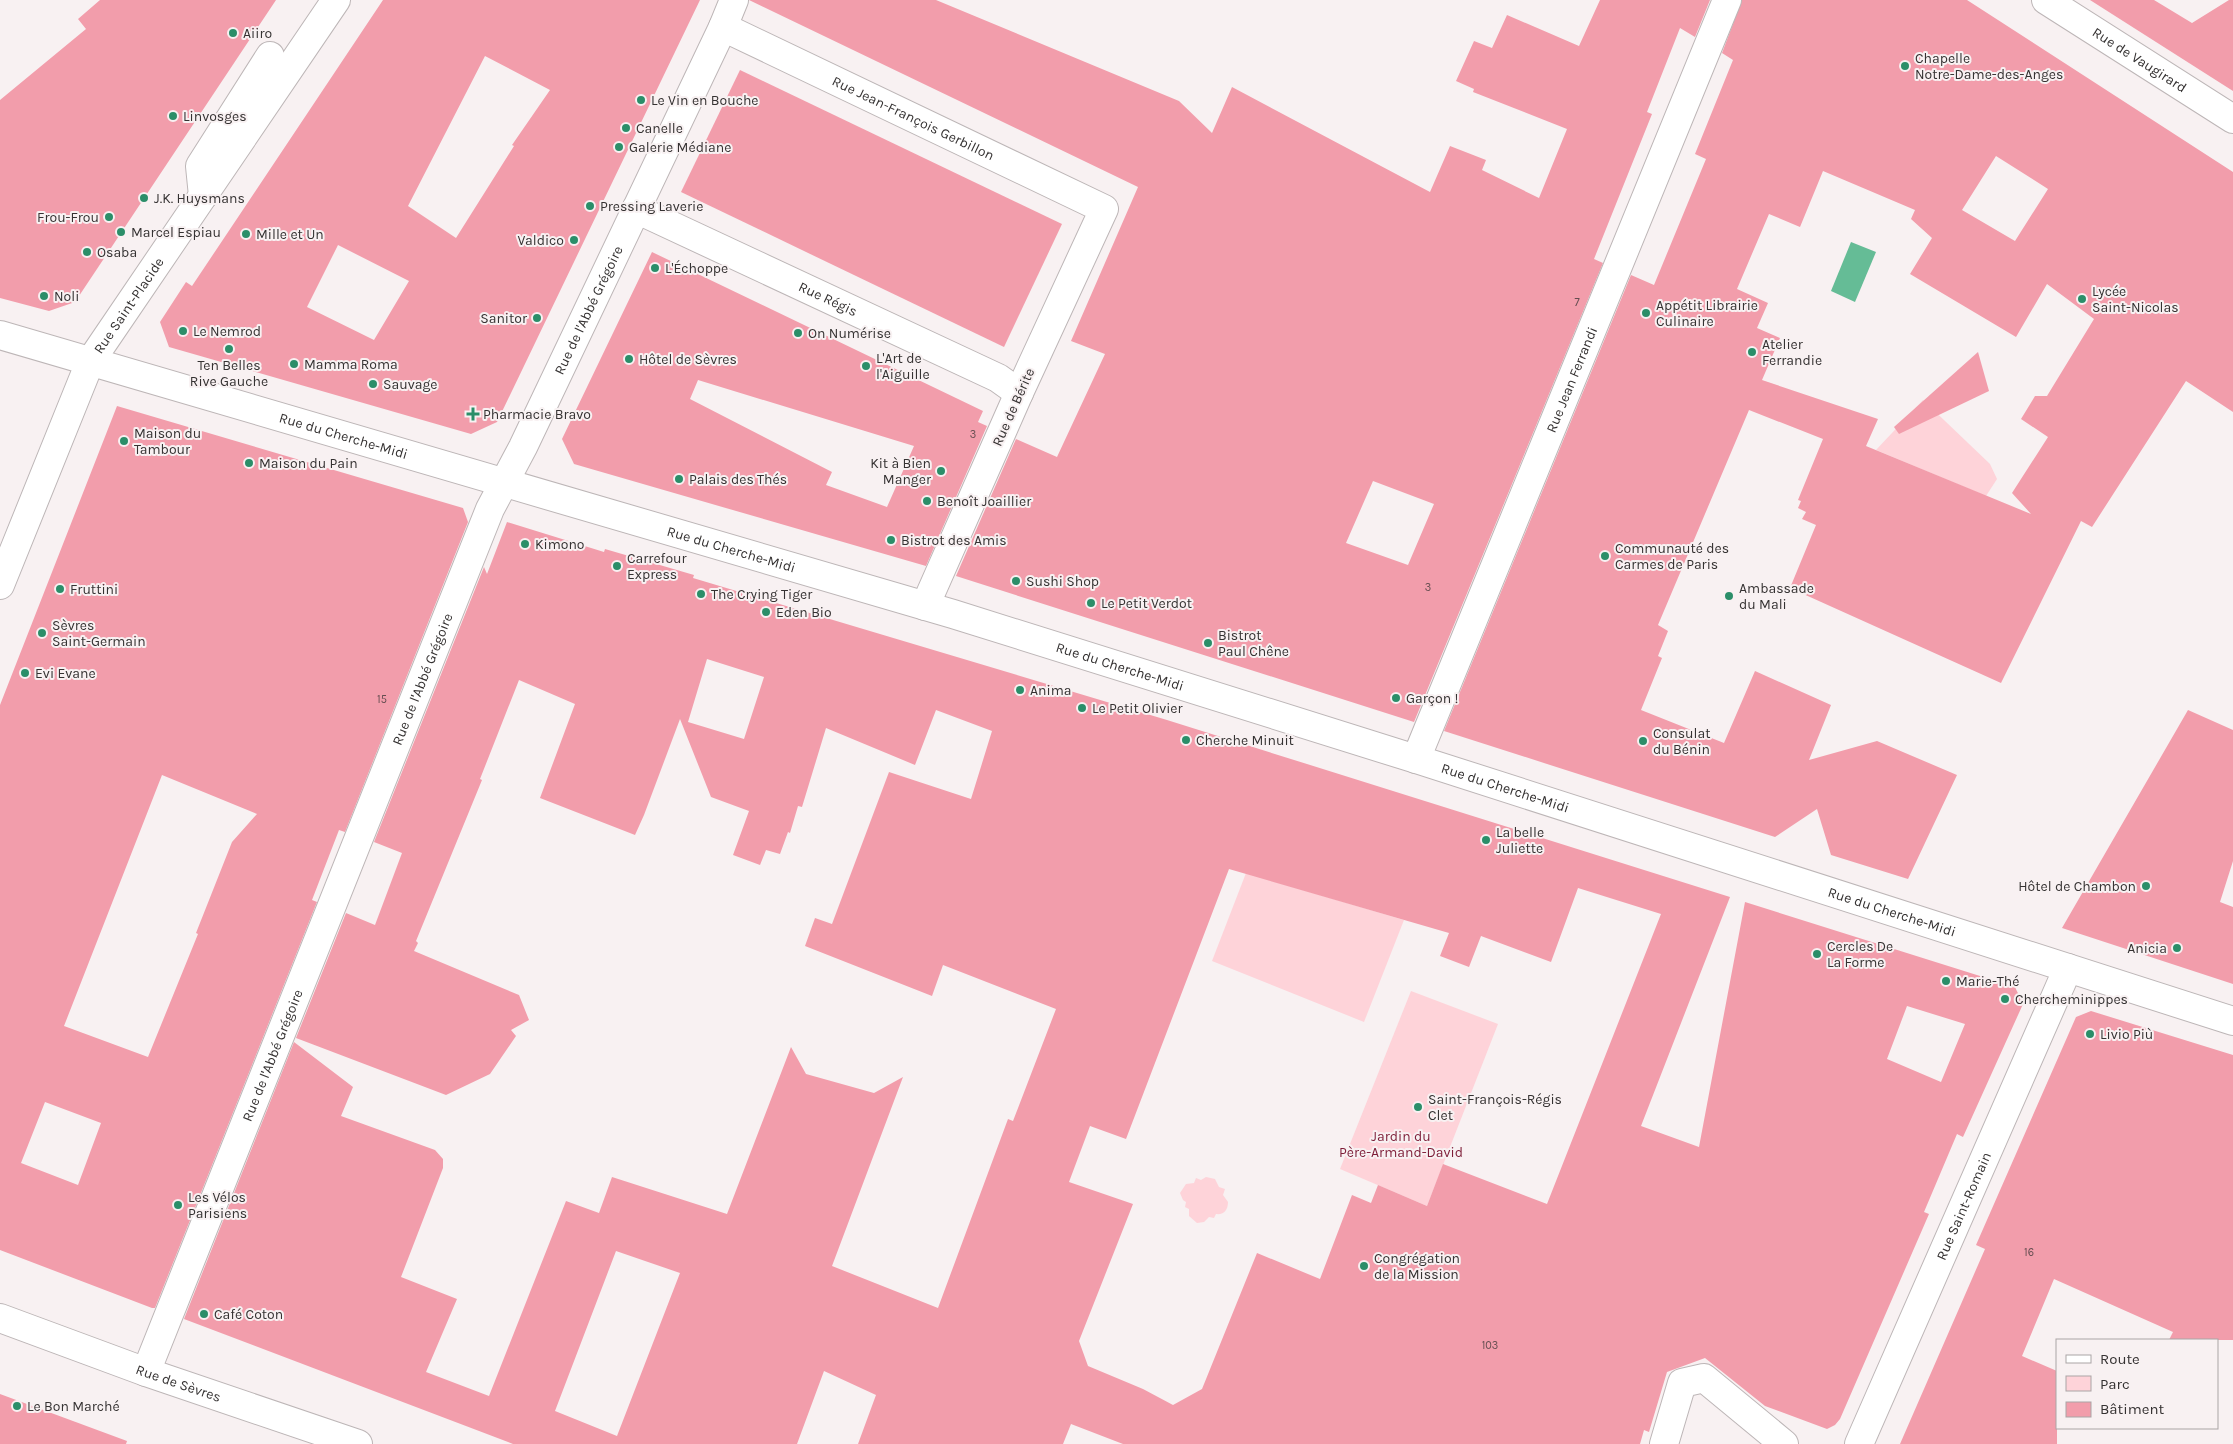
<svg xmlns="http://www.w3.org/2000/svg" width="2233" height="1444" font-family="Karla,sans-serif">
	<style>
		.green { fill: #fed3d9 }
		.water { fill: #65bc96 }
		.building { fill: #f29dab; fill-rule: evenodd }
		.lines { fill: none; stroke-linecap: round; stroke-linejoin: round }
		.minor-casing { stroke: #bdb6b7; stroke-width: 30 }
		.major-casing { stroke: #bdb6b7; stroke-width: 30 }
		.minor { stroke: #fff; stroke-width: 28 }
		.major { stroke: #fff; stroke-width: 28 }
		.poi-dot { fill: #2b8e69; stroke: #f8f1f2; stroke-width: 2 }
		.labels { text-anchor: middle; stroke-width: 4; stroke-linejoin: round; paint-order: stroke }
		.number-label { font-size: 11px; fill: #644d50 }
		.poi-label { font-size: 14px; fill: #353232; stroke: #f8f1f2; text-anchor: start }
		.street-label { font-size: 14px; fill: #353232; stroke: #f8f1f2 }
		.park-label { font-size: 14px; fill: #7d1c37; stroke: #f8f1f2 }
	</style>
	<rect width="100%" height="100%" fill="#f8f1f2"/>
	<!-- green -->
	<g class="green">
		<polygon points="1923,400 1990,464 1997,479 1986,496 1876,450"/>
		<polygon points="1246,873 1404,920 1364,1022 1212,961"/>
		<polygon points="1411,991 1498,1024 1427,1206 1340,1169"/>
		<path d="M1206,1177l9,2 4,8 6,2 -2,6 5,7c0,8 -4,13 -12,12l-2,4 -5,-1 -5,5 -7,1 -8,-7v-7l-4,-2 1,-5 -3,-2 -3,-7 6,-9 8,-1 2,-5 5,2z"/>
	</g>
	<!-- water -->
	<polygon class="water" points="1851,242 1876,252 1855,302 1831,291"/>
	<!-- building -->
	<g class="building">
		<polygon points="100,0 276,0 75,302 49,311 0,298 0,100 86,29 78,19"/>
		<path d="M383,0h317l-203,422 -26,12 -302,-87 -9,-25 26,-40 6,4zM485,56l65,34 -38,55 2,1 -58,92 -48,-32zM338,245l71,36 -35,59 -67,-33z"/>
		<path d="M749,0h187l243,101 33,32 20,-46 198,105 20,-46 36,14 -4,10 57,28 28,-69 -94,-37 1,-3 -18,-8 18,-40 18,7 15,-33 72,31 21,-46h110l-15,37 -15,-9 -33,84 5,2 -58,145 9,4 -189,459 -458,-146 60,-137 41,18 48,-103 -34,-13 67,-154zM1373,481l61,23 -26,61 -62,-22z"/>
		<path d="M1742,0h225l266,172v240l-47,-31 -94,146 -11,-6 -80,162 -211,-95 26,-63 -14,-6 4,-7 -8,-4 3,-7 -3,-1 25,-61 -74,-29 -91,215 10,6 -10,25 4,2 -21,52 83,33 31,-72 76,34 -22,55 68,-19 80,34 -49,104 -77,-24 -14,-46 -42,28 -331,-106 187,-456 23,10 52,-126 -11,-5 38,-94 -11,-7zM1996,156l52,33 -33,52 -53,-31zM1823,171l92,39 -4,9 21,19 -22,36 106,63 31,-53 47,35 -47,77h-12l-14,23 27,18 -36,56 19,21 -165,-68 12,-27 -116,-39 18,-42 -23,-10 11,-25 -31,-14 32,-75 31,13z"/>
		<polygon points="2090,0 2154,0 2192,23 2229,0 2233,0 2233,91"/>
		<polygon points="740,70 1062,224 1004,347 681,192"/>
		<path d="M652,252l331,159 -5,11 9,4 -61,140 -352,-102 -12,-25zM698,380l216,66 -27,61 -61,-22 6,-13 -142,-73z"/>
		<polygon points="1978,352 1989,391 1899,434 1894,427"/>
		<path d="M117,406l346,102 5,14 -123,310 -6,-2 -27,70 5,2 -162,406h-3l-152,-58v-545zM162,775l95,39 -25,28 -36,91 2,1 -50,123 -84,-31zM45,1102l56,21 -23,62 -57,-22z"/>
		<path d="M507,522l97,30 1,-3 89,26 -1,3 474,142 563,177 -89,229 58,21 46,-245 270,85 8,17 -60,133 -6,-3 -33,78 5,2 -89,205 -5,6 -8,4 -62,-23 -60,-48 -38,14 -18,60 -5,-2 -4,14h-517l-52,-20 -8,20h-205l18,-49 -52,-24 -27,73h-284l-329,-125 110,-277 59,45 -12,29 94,34 8,9v9l-42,109 56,22 -31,73 63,24 77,-195 33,12 13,-36 115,37 64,-167 15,27 68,19 29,-16 -71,189 106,42 70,-189 5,2 43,-112 -113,-44 -11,31 -127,-50 10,-28 17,6 57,-152 82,27 21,-68 -56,-21 -21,55 -89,-37 -24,79 -4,-1 -8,27 -2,-1 -8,22 -14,-4 -6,15 -27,-10 16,-44 -38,-14 -31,-78 -36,96 -9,20 -95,-37 35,-94 -56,-24 -39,99 2,1 -66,161 2,2 -4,8 105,44 10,25 -18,10 5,6 -26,38 -44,21 -150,-57 50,-125 29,12 27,-72 -28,-11 110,-275 3,7zM707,659l57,18 -20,62 -56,-17zM1229,869l220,64 -9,23 29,11 12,-31 70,26 27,-74 83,26 -114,290 -104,-40 -16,42 -49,-21 -7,18 -19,-8 -32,84 -63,-26 -55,136 -29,16 -30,-16 -55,-23 -9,-25 54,-137 -64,-22 21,-56 36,13zM1907,1006l58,18 -24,58 -54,-23zM616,1251l64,22 -63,163 -62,-25z"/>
		<polygon points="2188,710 2233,730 2233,861 2220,902 2233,907 2233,984 2062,928"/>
		<polygon points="2091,1011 2233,1055 2233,1340 2169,1340 2173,1332 2054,1279 2022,1356 2057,1371 2057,1444 1900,1444 1985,1249 1976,1245 2076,1017"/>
		<polygon points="0,1394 127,1441 126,1444 0,1444"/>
	</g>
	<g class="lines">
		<defs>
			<g id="minor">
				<path id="s1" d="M723,27l381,182 -85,184 -94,213"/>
				<polyline points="203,196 200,166 270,56"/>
				<path id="s2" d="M636,209l362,169 21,15"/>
				<path id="s3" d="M0,335l953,279 463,145 817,262"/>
				<path id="s4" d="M0,585l90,-223 246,-362"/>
				<path id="s5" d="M1416,759l311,-759"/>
				<path id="s6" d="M146,1372l344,-863 33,-62 200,-420 11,-27"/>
				<polyline points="1664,1444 1682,1383 1704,1378 1784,1444"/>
				<path id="s7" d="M1859,1444l209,-476"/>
			</g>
			<g id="major">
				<path id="s8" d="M2046,0l187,119"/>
				<path id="s9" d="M0,1318l146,54 212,72"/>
			</g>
		</defs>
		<!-- minor casing -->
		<use href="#minor" class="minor-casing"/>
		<!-- major casing -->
		<use href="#major" class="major-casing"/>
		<!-- minor -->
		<use href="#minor" class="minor"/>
		<!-- major -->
		<use href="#major" class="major"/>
	</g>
	<!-- markers -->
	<g class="poi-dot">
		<circle cx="233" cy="33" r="5"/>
		<circle cx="1905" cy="66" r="5"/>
		<circle cx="641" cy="100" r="5"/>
		<circle cx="173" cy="116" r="5"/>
		<circle cx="626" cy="128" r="5"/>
		<circle cx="619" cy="147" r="5"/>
		<circle cx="144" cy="198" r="5"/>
		<circle cx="590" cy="206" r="5"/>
		<circle cx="109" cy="217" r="5"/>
		<circle cx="121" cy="232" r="5"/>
		<circle cx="246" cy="234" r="5"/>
		<circle cx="574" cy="240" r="5"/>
		<circle cx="87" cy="252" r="5"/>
		<circle cx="655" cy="268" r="5"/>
		<circle cx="44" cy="296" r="5"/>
		<circle cx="2082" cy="299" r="5"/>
		<circle cx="1646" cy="313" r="5"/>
		<circle cx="537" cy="318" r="5"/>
		<circle cx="183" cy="331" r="5"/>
		<circle cx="798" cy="333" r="5"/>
		<circle cx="229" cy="349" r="5"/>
		<circle cx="1752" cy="352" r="5"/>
		<circle cx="629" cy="359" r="5"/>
		<circle cx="294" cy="364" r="5"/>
		<circle cx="866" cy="366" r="5"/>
		<circle cx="373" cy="384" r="5"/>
		<path d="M470.5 406.5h5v5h5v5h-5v5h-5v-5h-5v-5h5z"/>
		<circle cx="124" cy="441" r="5"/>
		<circle cx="249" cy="463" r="5"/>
		<circle cx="941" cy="471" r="5"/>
		<circle cx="679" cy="479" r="5"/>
		<circle cx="927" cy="501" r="5"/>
		<circle cx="891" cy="540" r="5"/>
		<circle cx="525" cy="544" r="5"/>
		<circle cx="1605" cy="556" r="5"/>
		<circle cx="617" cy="566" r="5"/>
		<circle cx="1016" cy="581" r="5"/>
		<circle cx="60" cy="589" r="5"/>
		<circle cx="701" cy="594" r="5"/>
		<circle cx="1729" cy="596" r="5"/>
		<circle cx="1091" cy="603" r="5"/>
		<circle cx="766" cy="612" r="5"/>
		<circle cx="42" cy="633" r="5"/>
		<circle cx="1208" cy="643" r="5"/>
		<circle cx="25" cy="673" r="5"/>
		<circle cx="1020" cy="690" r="5"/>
		<circle cx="1396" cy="698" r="5"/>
		<circle cx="1082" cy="708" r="5"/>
		<circle cx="1186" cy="740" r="5"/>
		<circle cx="1643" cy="741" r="5"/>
		<circle cx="1486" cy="840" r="5"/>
		<circle cx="2146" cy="886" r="5"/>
		<circle cx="2177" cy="948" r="5"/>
		<circle cx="1817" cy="954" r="5"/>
		<circle cx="1946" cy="981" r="5"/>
		<circle cx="2005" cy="999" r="5"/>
		<circle cx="2090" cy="1034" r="5"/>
		<circle cx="1418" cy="1107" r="5"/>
		<circle cx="178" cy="1205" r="5"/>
		<circle cx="1364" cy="1266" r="5"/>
		<circle cx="204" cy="1314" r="5"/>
		<circle cx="17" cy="1406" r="5"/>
	</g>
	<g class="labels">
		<!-- number labels -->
		<g class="number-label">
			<text x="1577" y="306">7</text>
			<text x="973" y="438">3</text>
			<text x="1428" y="591">3</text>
			<text x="382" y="703">15</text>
			<text x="2029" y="1256">16</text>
			<text x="1490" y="1349">103</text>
		</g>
		<!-- poi labels -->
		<g class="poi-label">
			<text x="243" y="38">Aiiro</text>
			<text x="1915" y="63">Chapelle<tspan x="1915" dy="16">Notre-Dame-des-Anges</tspan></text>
			<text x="651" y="105">Le Vin en Bouche</text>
			<text x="183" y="121">Linvosges</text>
			<text x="636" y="133">Canelle</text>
			<text x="629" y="152">Galerie Médiane</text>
			<text x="154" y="203">J.K. Huysmans</text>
			<text x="600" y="211">Pressing Laverie</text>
			<text x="99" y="222" text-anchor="end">Frou-Frou</text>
			<text x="131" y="237">Marcel Espiau</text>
			<text x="256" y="239">Mille et Un</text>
			<text x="564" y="245" text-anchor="end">Valdico</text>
			<text x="97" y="257">Osaba</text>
			<text x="665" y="273">L'Échoppe</text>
			<text x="2092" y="296">Lycée<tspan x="2092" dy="16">Saint-Nicolas</tspan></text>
			<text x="54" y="301">Noli</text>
			<text x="1656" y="310">Appétit Librairie<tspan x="1656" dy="16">Culinaire</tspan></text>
			<text x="527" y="323" text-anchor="end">Sanitor</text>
			<text x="193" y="336">Le Nemrod</text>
			<text x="808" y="338">On Numérise</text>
			<text x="1762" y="349">Atelier<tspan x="1762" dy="16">Ferrandie</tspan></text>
			<text x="876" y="363">L'Art de<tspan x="876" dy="16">l'Aiguille</tspan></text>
			<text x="639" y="364">Hôtel de Sèvres</text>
			<text x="304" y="369">Mamma Roma</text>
			<text x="229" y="370" text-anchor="middle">Ten Belles<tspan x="229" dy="16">Rive Gauche</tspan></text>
			<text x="383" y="389">Sauvage</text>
			<text x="483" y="419">Pharmacie Bravo</text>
			<text x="134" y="438">Maison du<tspan x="134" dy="16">Tambour</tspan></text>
			<text x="259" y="468">Maison du Pain</text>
			<text x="931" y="468" text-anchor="end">Kit à Bien<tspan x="931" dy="16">Manger</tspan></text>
			<text x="689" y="484">Palais des Thés</text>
			<text x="937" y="506">Benoît Joaillier</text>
			<text x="901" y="545">Bistrot des Amis</text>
			<text x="535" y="549">Kimono</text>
			<text x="1615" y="553">Communauté des<tspan x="1615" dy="16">Carmes de Paris</tspan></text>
			<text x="627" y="563">Carrefour<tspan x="627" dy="16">Express</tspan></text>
			<text x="1026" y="586">Sushi Shop</text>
			<text x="1739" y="593">Ambassade<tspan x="1739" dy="16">du Mali</tspan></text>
			<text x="70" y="594">Fruttini</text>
			<text x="711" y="599">The Crying Tiger</text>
			<text x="1101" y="608">Le Petit Verdot</text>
			<text x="776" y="617">Eden Bio</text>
			<text x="52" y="630">Sèvres<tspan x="52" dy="16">Saint-Germain</tspan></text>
			<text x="1218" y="640">Bistrot<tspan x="1218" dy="16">Paul Chêne</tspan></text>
			<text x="35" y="678">Evi Evane</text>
			<text x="1030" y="695">Anima</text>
			<text x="1406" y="703">Garçon !</text>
			<text x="1092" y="713">Le Petit Olivier</text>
			<text x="1653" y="738">Consulat<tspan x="1653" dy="16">du Bénin</tspan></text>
			<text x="1196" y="745">Cherche Minuit</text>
			<text x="1496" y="837">La belle<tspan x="1496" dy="16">Juliette</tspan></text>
			<text x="2136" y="891" text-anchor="end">Hôtel de Chambon</text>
			<text x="1827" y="951">Cercles De<tspan x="1827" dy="16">La Forme</tspan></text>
			<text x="2167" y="953" text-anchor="end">Anicia</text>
			<text x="1956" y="986">Marie-Thé</text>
			<text x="2015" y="1004">Chercheminippes</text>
			<text x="2100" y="1039">Livio Più</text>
			<text x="1428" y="1104">Saint-François-Régis<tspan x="1428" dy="16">Clet</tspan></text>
			<text x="188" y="1202">Les Vélos<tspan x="188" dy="16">Parisiens</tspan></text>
			<text x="1374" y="1263">Congrégation<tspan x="1374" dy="16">de la Mission</tspan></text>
			<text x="214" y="1319">Café Coton</text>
			<text x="27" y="1411">Le Bon Marché</text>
		</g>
		<!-- street labels -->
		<g class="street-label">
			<text dy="5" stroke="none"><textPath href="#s8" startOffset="111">Rue de Vaugirard</textPath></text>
			<text dy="5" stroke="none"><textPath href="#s1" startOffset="211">Rue Jean-François Gerbillon</textPath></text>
			<text dy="5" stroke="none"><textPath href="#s2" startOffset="212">Rue Régis</textPath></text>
			<text dy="5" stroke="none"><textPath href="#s4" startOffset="309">Rue Saint-Placide</textPath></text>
			<text dy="5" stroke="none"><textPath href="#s6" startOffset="1151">Rue de l'Abbé Grégoire</textPath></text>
			<text dy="5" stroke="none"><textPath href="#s5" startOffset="410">Rue Jean Ferrandi</textPath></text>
			<text transform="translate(1013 407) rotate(-66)" y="5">Rue de Bérite</text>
			<text dy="5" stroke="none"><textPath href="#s3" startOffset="358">Rue du Cherche-Midi</textPath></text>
			<text dy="5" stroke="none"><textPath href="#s3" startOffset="762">Rue du Cherche-Midi</textPath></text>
			<text dy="5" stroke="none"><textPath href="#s3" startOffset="1168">Rue du Cherche-Midi</textPath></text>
			<text dy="5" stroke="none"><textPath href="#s6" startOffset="746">Rue de l'Abbé Grégoire</textPath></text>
			<text dy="5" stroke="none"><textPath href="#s3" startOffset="1572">Rue du Cherche-Midi</textPath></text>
			<text dy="5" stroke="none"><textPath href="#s3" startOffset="1978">Rue du Cherche-Midi</textPath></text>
			<text dy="5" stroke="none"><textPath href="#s6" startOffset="341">Rue de l'Abbé Grégoire</textPath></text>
			<text dy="5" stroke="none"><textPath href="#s7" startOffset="260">Rue Saint-Romain</textPath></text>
			<text dy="5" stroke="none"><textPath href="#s9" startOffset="190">Rue de Sèvres</textPath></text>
		</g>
		<!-- park labels -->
		<g class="park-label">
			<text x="1401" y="1141">Jardin du<tspan x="1401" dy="16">Père-Armand-David</tspan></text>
		</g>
	</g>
	<!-- legend -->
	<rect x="2056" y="1339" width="162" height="90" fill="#f8f1f2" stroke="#aaa5a5"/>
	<rect x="2066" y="1355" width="25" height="8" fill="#ffffff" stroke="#aaa5a5"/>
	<text x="2100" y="1364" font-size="15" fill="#353232">Route</text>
	<rect x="2066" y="1376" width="25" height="15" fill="#fed3d9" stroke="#aaa5a5"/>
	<text x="2100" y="1389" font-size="15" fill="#353232">Parc</text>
	<rect x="2066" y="1402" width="25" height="15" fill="#f29dab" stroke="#aaa5a5"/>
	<text x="2100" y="1414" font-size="15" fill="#353232">Bâtiment</text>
</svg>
